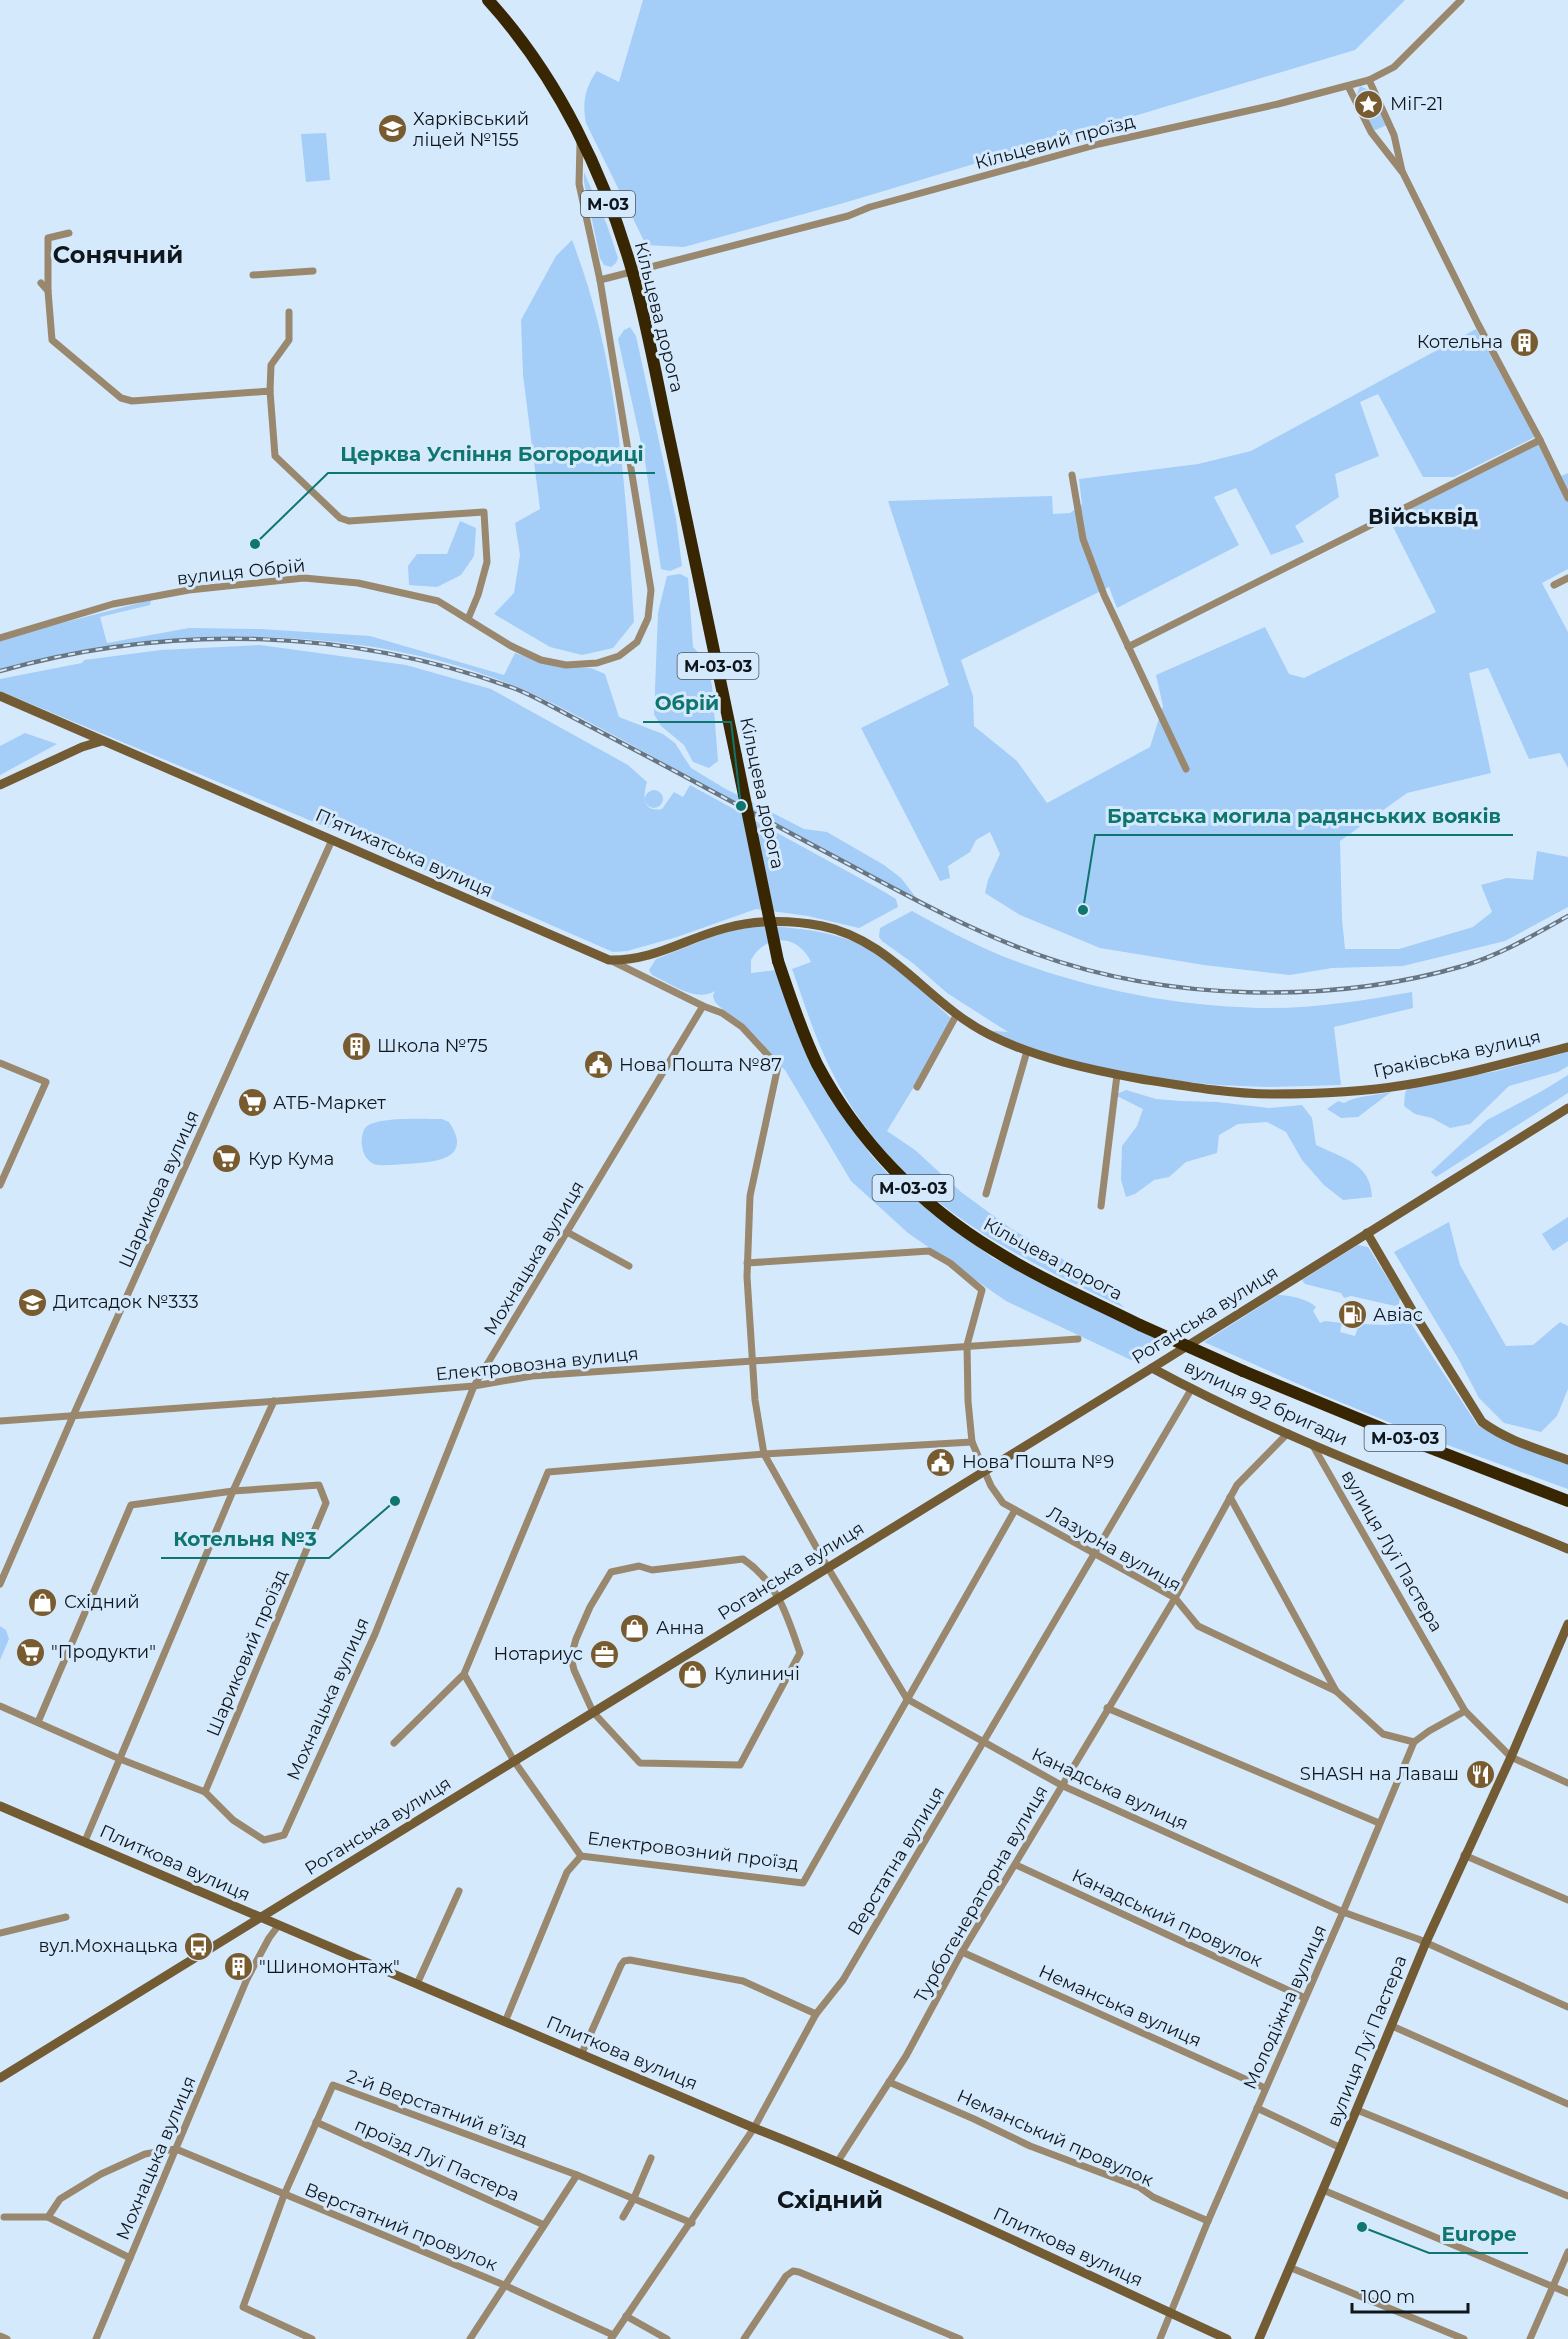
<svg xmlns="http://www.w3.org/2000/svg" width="1568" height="2339" font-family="Montserrat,sans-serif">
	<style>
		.green { fill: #a4cdf7 }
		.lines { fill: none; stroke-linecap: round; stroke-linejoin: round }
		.street { stroke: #99886e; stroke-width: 7 }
		.secondary { stroke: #735b34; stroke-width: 9 }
		.highway { stroke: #382502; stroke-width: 12 }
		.rail-casing { stroke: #697682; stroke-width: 4.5 }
		.rail { stroke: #d5e9fd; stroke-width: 2; stroke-dasharray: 7; stroke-linecap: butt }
		.highway-bridge { stroke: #382502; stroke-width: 12 }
		.labels { text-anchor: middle; stroke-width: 6; stroke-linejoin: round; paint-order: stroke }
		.shield { fill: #d5e9fd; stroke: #4a5560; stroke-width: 1.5 }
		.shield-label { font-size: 16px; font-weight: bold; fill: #0f161c }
		.poi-label { font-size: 18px; fill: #0f161c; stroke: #d5e9fd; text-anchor: start }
		.street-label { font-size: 18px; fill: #0f161c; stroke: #d5e9fd }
		.quarter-label { font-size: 21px; font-weight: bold; fill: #0f161c; stroke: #d5e9fd }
		.district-label { font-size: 24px; font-weight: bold; fill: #0f161c; stroke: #d5e9fd }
		.leader { fill: none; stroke: #0f766e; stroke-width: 2 }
		.callout-dot { fill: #0f766e; stroke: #d5e9fd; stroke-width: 2 }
		.callout-label { font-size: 20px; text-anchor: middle; font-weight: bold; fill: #0f766e; stroke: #d5e9fd; stroke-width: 6; stroke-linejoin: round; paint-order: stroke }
	</style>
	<rect width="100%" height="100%" fill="#d5e9fd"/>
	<!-- green -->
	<g class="green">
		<path d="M643,0h762l-50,50 -508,152 -163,45 -38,-2 -60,-122c-4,-20 -1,-36 11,-52l22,11z"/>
		<polygon points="1360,86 1375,93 1389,124 1371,132 1355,100"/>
		<polygon points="326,133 330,180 306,182 301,134"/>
		<polygon points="584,172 607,225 618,258 616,263 611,267 604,265 600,258 584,182"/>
		<path d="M572,240c47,121 54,253 62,382l-21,26 -31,7 -32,-8 -56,-33 20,-21 6,-38 -5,-32 25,-14 -17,-134 -2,-55 35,-64z"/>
		<polygon points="630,327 636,336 676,519 682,566 670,571 661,569 645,461 618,339 624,330"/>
		<polygon points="1476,329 1535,437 1454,477 1423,477 1378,394 1360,402 1379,456 1335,474 1339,497 1295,526 1304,542 1271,555 1236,488 1214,497 1239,545 1117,608 1109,587 961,660 973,696 974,726 1017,761 1047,803 1150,747 1163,706 1156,675 1265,627 1289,674 1304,678 1436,612 1389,519 1538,444 1555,479 1568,473 1568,569 1542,583 1568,632 1568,768 1560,753 1529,759 1488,668 1469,673 1491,773 1407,793 1340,841 1342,919 1345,949 1399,949 1473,927 1492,912 1481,885 1507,878 1533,880 1537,851 1568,857 1568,907 1505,941 1403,966 1332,968 1290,975 1204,965 1100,948 1020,915 985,893 988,880 1000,854 990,832 976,840 970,852 948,866 950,878 940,881 861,728 949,685 888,501 1052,496 1053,514 1070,513 1082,504 1079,479 1198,464 1251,451"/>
		<polygon points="460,521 476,528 474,556 461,575 437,587 409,585 408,566 417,554 447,554"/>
		<polygon points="680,574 688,578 693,647 707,662 712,686 718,761 709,768 693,762 684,745 661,726 654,714 658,613 667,576"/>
		<path d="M151,600l-1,5 -50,12 7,26 82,-15 71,1 110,7 134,39 11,-22 36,12 40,3 14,6 14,43 44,17 12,9 16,25 33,20 80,41 23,3 57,33 17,13 17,22c-81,-43 -162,-87 -243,-131 -47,-26 -95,-53 -144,-76 -156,-71 -368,-70 -531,-23v-31z"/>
		<path d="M260,645l146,20 85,24 137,76 19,17c-4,14 -5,31 15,27l12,-17 9,5 7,-12 186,102 20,12 2,8 -39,21 -51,-12 -52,-7 -79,28 -50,14 -14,1 -268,-117 -345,-144v-12l82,-16 2,-3 77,-10z"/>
		<polygon points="25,733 57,744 0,775 0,746"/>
		<circle cx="654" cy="799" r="9"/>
		<path d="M912,911c29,16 59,32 90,45 81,32 169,50 257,52 51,1 103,-7 153,-16l1,16 -79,19 7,58 -74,2 -50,-2 -58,-6 -52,-9 -98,-27 -25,-13 24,2 -61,-39 -33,-29 -32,-23 -3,-4 1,-9z"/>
		<path d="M761,926c33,1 79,6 108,23 30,19 58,47 85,72l-67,110 28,19 46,42 49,36 71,42 44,38c-116,-54 -228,-110 -290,-230 -18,-34 -30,-73 -43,-109l19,-7c-13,-28 -45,-29 -60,-2v13l25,-3 64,142 31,43 26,29 35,29 61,45 170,84 -32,18 -125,-59 -98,-68 -57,-52 -66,-111 -70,-68 -2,-6 2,-5c-19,12 -45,-8 -63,-16l-3,-5 7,-11 58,-23 12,-5z"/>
		<polygon points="1568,1052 1568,1066 1558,1072 1509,1086 1470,1124 1450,1128 1432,1118 1415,1114 1404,1106 1405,1093 1408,1088 1497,1071"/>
		<polygon points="1568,1075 1568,1093 1436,1177 1431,1172 1487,1120 1542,1091"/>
		<path d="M1126,1090l30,9 25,2 36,1 52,6 33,-3 10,13 4,27c26,13 55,18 56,52l-29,3 -19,-15 -22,-25 -16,-28 -19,-10 -29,2 -19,11 -2,18 -31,9 -17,15 -15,3 -19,14 -9,3 -5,-17 1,-34 15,-20 6,-17 -28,-14z"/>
		<path d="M1391,1092l-33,25 -17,1 -14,-9 11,-8 6,2c14,-8 30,-7 47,-11z"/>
		<path d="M442,1119l7,3c26,39 -17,40 -43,42 -9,0 -24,3 -32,0 -7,-3 -11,-10 -12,-18 -1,-6 0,-13 3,-18 9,-12 61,-9 77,-9z"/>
		<polygon points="1568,1217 1568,1241 1553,1251 1542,1234"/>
		<polygon points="1449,1222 1460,1265 1506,1346 1533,1345 1560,1322 1568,1326 1568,1389 1557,1416 1541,1432 1504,1423 1479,1398 1458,1358 1394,1252"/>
		<polygon points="1358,1245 1368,1247 1400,1298 1399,1304 1395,1306 1351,1296 1344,1298 1341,1293 1305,1284 1302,1280"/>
		<path d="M1278,1295c11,0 30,4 38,12l-3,4 7,12 5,-2 17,2 -2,9 15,4 4,-12 27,1 24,-3 68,104 90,37v26l-148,-54 -97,-40 -119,-53z"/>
		<polygon points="0,1626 6,1630 9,1639 0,1660"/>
	</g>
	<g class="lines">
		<!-- street -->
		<g class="street">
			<polyline points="1369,80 1394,135 1402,171"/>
			<polyline points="1348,86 1371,132 1403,173 1478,324 1540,440 1568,498"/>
			<polyline points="253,275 313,271"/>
			<polyline points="600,280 848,216 870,207 1099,144 1278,104 1369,80 1394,67 1461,0"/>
			<polyline points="41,283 48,291 52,340 121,398 132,401 270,391 275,456 340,518 349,521 484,512 487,562 478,595 468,619"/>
			<polyline points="48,291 48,238 69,233"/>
			<polyline points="270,391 271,365 289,340 289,312"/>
			<polyline points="1072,475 1083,539 1104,595 1186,769"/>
			<polyline points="1554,585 1568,578"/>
			<polyline points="0,638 113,604 189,590 304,578 358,583 438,601 511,646 541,660 566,665 597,663 619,656 637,642 648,618 651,590 600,280 579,184 580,143"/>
			<polyline points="1128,647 1540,440"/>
			<polyline points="612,961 703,1006 722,1013 742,1027 778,1066 750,1196 747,1277 755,1400 764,1454 828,1568 907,1699 1061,1785 1343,1912 1418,1939 1568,2007"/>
			<polyline points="0,1063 46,1082 0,1185"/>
			<polyline points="917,1087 957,1014"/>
			<polyline points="986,1194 1027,1051"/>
			<polyline points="1101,1206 1117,1075"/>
			<polyline points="567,1232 629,1266"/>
			<polyline points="747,1263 929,1251 950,1263 982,1290 967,1345 968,1401 972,1442 991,1486 1003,1503 1175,1598 1198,1626 1336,1691 1383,1734 1414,1742"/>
			<polyline points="0,1421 374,1394 474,1386 532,1376 1078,1339"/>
			<polyline points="972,1442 764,1454 548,1472 464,1674 514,1761 581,1856 803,1883 1015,1510"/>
			<polyline points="1312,1444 1465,1711 1511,1757 1568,1783"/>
			<polyline points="1230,1497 1336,1691"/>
			<path d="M743,1559c35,24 44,56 57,94l-60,112 -100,-2 -47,-51 -19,-42 -3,-13 5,-18 14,-32 21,-35 28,-6 13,4z"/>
			<polyline points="0,1584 77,1407 332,840"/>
			<polyline points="0,1706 120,1759 205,1792 326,1503 319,1485 233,1491 131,1505 38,1722"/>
			<polyline points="1107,1708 1379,1823"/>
			<polyline points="394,1743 464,1674"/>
			<polyline points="205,1792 233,1820 264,1840 284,1835 375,1634 474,1386 703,1006"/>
			<polyline points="85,1841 233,1491 274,1401"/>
			<polyline points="1464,1855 1568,1900"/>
			<polyline points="1016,1865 1305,1998"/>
			<polyline points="0,1933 66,1917"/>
			<polyline points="962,1952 1265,2088"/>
			<polyline points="417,1984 459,1891"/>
			<polyline points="505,2022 567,1872 581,1856"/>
			<polyline points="1392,2026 1568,2104"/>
			<polyline points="582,2053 621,1965 624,1961 630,1960 743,1981 816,2014"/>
			<polyline points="889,2082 974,2119 1030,2146 1139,2187 1153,2197 1208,2221"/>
			<polyline points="1257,2108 1341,2148"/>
			<polyline points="1357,2110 1568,2196"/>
			<polyline points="316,2122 544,2225"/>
			<polyline points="838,2161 906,2056 962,1952 1175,1598 1237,1485 1288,1433"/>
			<polyline points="577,2175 692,2223"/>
			<polyline points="1323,2190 1568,2293"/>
			<polyline points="4,2217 48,2217 60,2199 101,2174 145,2154 176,2149 504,2285 613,2335"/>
			<polyline points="48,2217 130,2258"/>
			<polyline points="623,2217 634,2198 651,2158"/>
			<polyline points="1289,2267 1464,2339"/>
			<polyline points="626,2316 667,2339"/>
			<polyline points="0,2336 7,2339"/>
			<polyline points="96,2339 247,1979 269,1938 278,1926"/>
			<polyline points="312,2339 243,2307 284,2195 333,2085 577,2175 470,2339"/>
			<polyline points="611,2339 754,2128 816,2014 843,1980 1192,1388"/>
			<polyline points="744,2339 786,2276 793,2271 799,2272 960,2339"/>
			<polyline points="1160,2339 1208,2221 1343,1912 1414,1742 1429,1731 1465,1711"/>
			<polyline points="1530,2339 1568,2252"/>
		</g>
		<!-- secondary -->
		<g class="secondary">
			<path d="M0,696l609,264c45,1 75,-21 117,-32 30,-8 65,-8 96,-2 70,14 107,79 168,109 46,23 101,35 151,44 43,7 88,15 132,15 43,0 89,-2 132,-9 55,-9 109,-24 163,-38"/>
			<polyline points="0,785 82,747 102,741"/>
			<path d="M1367,1233l45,77 70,112c26,19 56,27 86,38"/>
			<path d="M1152,1368c133,72 277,123 416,181"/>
			<path d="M0,1806l754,322c161,63 316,139 473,211"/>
			<polyline points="0,2078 1152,1368 1568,1108"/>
			<polyline points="1259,2339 1336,2159 1426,1942 1511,1757 1568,1624"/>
		</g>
		<!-- highway -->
		<g class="highway">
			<path d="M488,0c70,77 117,175 145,274 16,58 26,118 39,177 22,101 43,203 64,305"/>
			<path d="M778,961c12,35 23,70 39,103 41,77 103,141 177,186 46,29 98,51 146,75"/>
			<polyline points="1243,1371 1420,1444 1568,1501"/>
		</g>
		<defs>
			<path id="rail" d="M0,671c171,-48 349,-43 516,18 20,8 40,20 60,30 44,23 88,46 132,70 52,28 103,55 155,83 56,30 112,60 173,82 131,47 293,51 427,12 37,-11 71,-31 105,-50"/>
		</defs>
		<!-- rail casing -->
		<use href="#rail" class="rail-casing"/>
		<!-- rail -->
		<use href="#rail" class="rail"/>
		<!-- highway-bridge -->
		<g class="highway-bridge">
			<polyline points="736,756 778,961"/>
			<polyline points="1140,1325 1243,1371"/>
		</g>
	</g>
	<!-- icons -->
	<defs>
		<symbol id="sight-disc" viewBox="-11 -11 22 22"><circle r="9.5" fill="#785c2f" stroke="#d5e9fd"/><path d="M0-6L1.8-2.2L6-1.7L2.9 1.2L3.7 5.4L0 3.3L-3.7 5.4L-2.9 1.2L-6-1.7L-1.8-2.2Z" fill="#fff"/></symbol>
		<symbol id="school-disc" viewBox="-11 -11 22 22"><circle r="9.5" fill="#785c2f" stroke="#d5e9fd"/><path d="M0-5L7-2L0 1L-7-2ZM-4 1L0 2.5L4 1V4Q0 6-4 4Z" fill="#fff"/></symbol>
		<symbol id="building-disc" viewBox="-11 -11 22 22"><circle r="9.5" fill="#785c2f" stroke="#d5e9fd"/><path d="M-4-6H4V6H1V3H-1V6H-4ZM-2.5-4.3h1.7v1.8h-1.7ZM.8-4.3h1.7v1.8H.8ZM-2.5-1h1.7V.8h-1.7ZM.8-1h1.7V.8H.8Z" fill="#fff"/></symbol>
		<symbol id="civic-disc" viewBox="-11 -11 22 22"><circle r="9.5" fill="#785c2f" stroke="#d5e9fd"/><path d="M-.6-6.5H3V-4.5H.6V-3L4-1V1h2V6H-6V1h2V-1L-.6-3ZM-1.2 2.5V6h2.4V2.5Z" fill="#fff"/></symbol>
		<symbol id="supermarket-disc" viewBox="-11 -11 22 22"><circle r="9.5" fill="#785c2f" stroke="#d5e9fd"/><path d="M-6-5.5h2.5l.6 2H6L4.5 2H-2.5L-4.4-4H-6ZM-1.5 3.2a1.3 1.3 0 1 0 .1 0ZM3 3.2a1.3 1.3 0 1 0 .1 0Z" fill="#fff"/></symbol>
		<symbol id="fuel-disc" viewBox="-11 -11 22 22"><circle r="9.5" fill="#785c2f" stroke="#d5e9fd"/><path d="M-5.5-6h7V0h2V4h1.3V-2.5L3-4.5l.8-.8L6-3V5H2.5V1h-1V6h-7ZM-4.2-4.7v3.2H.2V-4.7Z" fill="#fff"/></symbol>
		<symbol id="shop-disc" viewBox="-11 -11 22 22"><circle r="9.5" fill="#785c2f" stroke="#d5e9fd"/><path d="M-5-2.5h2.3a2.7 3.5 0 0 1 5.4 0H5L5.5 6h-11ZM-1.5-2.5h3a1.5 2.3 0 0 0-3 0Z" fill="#fff"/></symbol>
		<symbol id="office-disc" viewBox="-11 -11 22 22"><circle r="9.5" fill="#785c2f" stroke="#d5e9fd"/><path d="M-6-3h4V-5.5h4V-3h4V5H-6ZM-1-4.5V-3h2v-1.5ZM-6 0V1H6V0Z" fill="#fff"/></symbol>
		<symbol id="restaurant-disc" viewBox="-11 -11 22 22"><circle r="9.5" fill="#785c2f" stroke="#d5e9fd"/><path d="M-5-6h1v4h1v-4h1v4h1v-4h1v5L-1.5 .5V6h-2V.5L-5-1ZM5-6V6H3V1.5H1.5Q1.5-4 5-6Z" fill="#fff"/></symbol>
		<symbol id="bus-disc" viewBox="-11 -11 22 22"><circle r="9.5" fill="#785c2f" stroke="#d5e9fd"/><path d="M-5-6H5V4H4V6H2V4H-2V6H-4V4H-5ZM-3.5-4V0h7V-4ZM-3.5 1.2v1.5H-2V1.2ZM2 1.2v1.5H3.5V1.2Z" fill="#fff"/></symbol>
	</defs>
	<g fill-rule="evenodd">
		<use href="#sight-disc" x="1352" y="88" width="33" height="33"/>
		<use href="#school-disc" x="376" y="112" width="33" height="33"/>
		<use href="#building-disc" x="1508" y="326" width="33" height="33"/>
		<use href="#building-disc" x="340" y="1030" width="33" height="33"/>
		<use href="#civic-disc" x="582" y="1048" width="33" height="33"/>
		<use href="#supermarket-disc" x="236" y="1086" width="33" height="33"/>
		<use href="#supermarket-disc" x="210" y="1142" width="33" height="33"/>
		<use href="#school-disc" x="16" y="1286" width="33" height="33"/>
		<use href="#fuel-disc" x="1336" y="1298" width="33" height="33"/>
		<use href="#civic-disc" x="924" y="1446" width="33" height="33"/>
		<use href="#shop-disc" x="26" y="1586" width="33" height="33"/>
		<use href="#shop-disc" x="618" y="1612" width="33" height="33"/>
		<use href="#supermarket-disc" x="14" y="1636" width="33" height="33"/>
		<use href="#office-disc" x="588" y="1638" width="33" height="33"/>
		<use href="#shop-disc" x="676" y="1658" width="33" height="33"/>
		<use href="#restaurant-disc" x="1464" y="1758" width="33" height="33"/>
		<use href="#bus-disc" x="182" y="1930" width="33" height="33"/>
		<use href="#building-disc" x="222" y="1950" width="33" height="33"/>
	</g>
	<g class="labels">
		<!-- shield labels -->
		<g class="shield">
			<rect x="581" y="191" width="54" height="26" rx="4.5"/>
			<rect x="677.5" y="653" width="81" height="26" rx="4.5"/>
			<rect x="872.5" y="1175" width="81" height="26" rx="4.5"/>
			<rect x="1364.5" y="1425" width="81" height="26" rx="4.5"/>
		</g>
		<g class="shield-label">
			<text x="608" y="210">М-03</text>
			<text x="718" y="672">М-03-03</text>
			<text x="913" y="1194">М-03-03</text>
			<text x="1405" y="1444">М-03-03</text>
		</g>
		<!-- poi labels -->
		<g class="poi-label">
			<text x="1390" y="110">МіГ-21</text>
			<text x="413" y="125">Харківський<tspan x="413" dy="21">ліцей №155</tspan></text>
			<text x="1503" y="348" text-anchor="end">Котельна</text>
			<text x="377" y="1052">Школа №75</text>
			<text x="619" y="1071">Нова Пошта №87</text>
			<text x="273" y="1109">АТБ-Маркет</text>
			<text x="248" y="1165">Кур Кума</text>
			<text x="53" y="1308">Дитсадок №333</text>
			<text x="1373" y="1321">Авіас</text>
			<text x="962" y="1468">Нова Пошта №9</text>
			<text x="64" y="1608">Східний</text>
			<text x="656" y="1634">Анна</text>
			<text x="51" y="1658">"Продукти"</text>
			<text x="583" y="1660" text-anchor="end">Нотариус</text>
			<text x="714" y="1680">Кулиничі</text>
			<text x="1459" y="1780" text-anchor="end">SHASH на Лаваш</text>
			<text x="178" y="1952" text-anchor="end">вул.Мохнацька</text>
			<text x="259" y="1973">"Шиномонтаж"</text>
		</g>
		<!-- street labels -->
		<g class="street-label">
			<text transform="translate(1055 142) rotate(-15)" y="6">Кільцевий проїзд</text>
			<text transform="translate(659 317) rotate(76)" y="6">Кільцева дорога</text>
			<text transform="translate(241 572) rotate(-6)" y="6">вулиця Обрій</text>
			<text transform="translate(762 793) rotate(78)" y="6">Кільцева дорога</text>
			<text transform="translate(404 853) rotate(24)" y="6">П’ятихатська вулиця</text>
			<text transform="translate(1457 1054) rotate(-12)" y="6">Граківська вулиця</text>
			<text transform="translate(159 1189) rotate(-66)" y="6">Шарикова вулиця</text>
			<text transform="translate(534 1258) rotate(-59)" y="6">Мохнацька вулиця</text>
			<text transform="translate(1053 1259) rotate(28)" y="6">Кільцева дорога</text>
			<text transform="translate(1205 1315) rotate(-32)" y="6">Роганська вулиця</text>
			<text transform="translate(537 1364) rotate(-6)" y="6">Електровозна вулиця</text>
			<text transform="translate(1266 1403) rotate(25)" y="6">вулиця 92 бригади</text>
			<text transform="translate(1114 1549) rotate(30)" y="6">Лазурна вулиця</text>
			<text transform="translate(1392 1551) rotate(60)" y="6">вулиця Луї Пастера</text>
			<text transform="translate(791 1571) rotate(-32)" y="6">Роганська вулиця</text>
			<text transform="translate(247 1653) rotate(-67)" y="6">Шариковий проїзд</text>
			<text transform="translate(328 1699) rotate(-66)" y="6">Мохнацька вулиця</text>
			<text transform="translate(1110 1789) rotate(25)" y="6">Канадська вулиця</text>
			<text transform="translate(378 1826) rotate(-32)" y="6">Роганська вулиця</text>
			<text transform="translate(693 1851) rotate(7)" y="6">Електровозний проїзд</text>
			<text transform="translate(896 1861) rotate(-59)" y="6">Верстатна вулиця</text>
			<text transform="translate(175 1863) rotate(24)" y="6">Плиткова вулиця</text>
			<text transform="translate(981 1894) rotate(-60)" y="6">Турбогенераторна вулиця</text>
			<text transform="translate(1167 1918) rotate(25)" y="6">Канадський провулок</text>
			<text transform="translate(1120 2006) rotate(24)" y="6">Неманська вулиця</text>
			<text transform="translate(1285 2007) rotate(-66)" y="6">Молодіжна вулиця</text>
			<text transform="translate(1367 2041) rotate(-68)" y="6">вулиця Луї Пастера</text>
			<text transform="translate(622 2053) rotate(23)" y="6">Плиткова вулиця</text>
			<text transform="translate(437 2108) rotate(20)" y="6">2-й Верстатний в’їзд</text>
			<text transform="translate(1055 2138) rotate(24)" y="6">Неманський провулок</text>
			<text transform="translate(156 2158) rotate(-67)" y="6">Мохнацька вулиця</text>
			<text transform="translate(437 2160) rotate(24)" y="6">проїзд Луї Пастера</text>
			<text transform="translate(401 2227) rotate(22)" y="6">Верстатний провулок</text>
			<text transform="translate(1068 2247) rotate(25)" y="6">Плиткова вулиця</text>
		</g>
		<!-- quarter labels -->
		<g class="quarter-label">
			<text x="1423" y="524">Військвід</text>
		</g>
		<!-- district labels -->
		<g class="district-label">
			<text x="118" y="263">Сонячний</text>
			<text x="830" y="2208">Східний</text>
		</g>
	</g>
	<!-- callouts -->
	<path class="leader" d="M255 544L328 473H655M741 806L731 722H643M1083 910L1095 835H1513M395 1501L329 1558H161M1362 2227L1429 2253H1528"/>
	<g class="callout-dot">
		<circle cx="255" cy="544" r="6"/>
		<circle cx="741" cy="806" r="6"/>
		<circle cx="1083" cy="910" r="6"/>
		<circle cx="395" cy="1501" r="6"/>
		<circle cx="1362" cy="2227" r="6"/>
	</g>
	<g class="callout-label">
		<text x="492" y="461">Церква Успіння Богородиці</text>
		<text x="687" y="710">Обрій</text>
		<text x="1304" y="823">Братська могила радянських вояків</text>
		<text x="245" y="1546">Котельня №3</text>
		<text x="1479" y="2241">Europe</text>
	</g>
	<!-- scale -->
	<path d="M1352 2303v9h116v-9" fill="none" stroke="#0f161c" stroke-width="3"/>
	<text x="1361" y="2303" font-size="18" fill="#0f161c" stroke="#d5e9fd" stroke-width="4.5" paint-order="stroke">100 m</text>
</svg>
